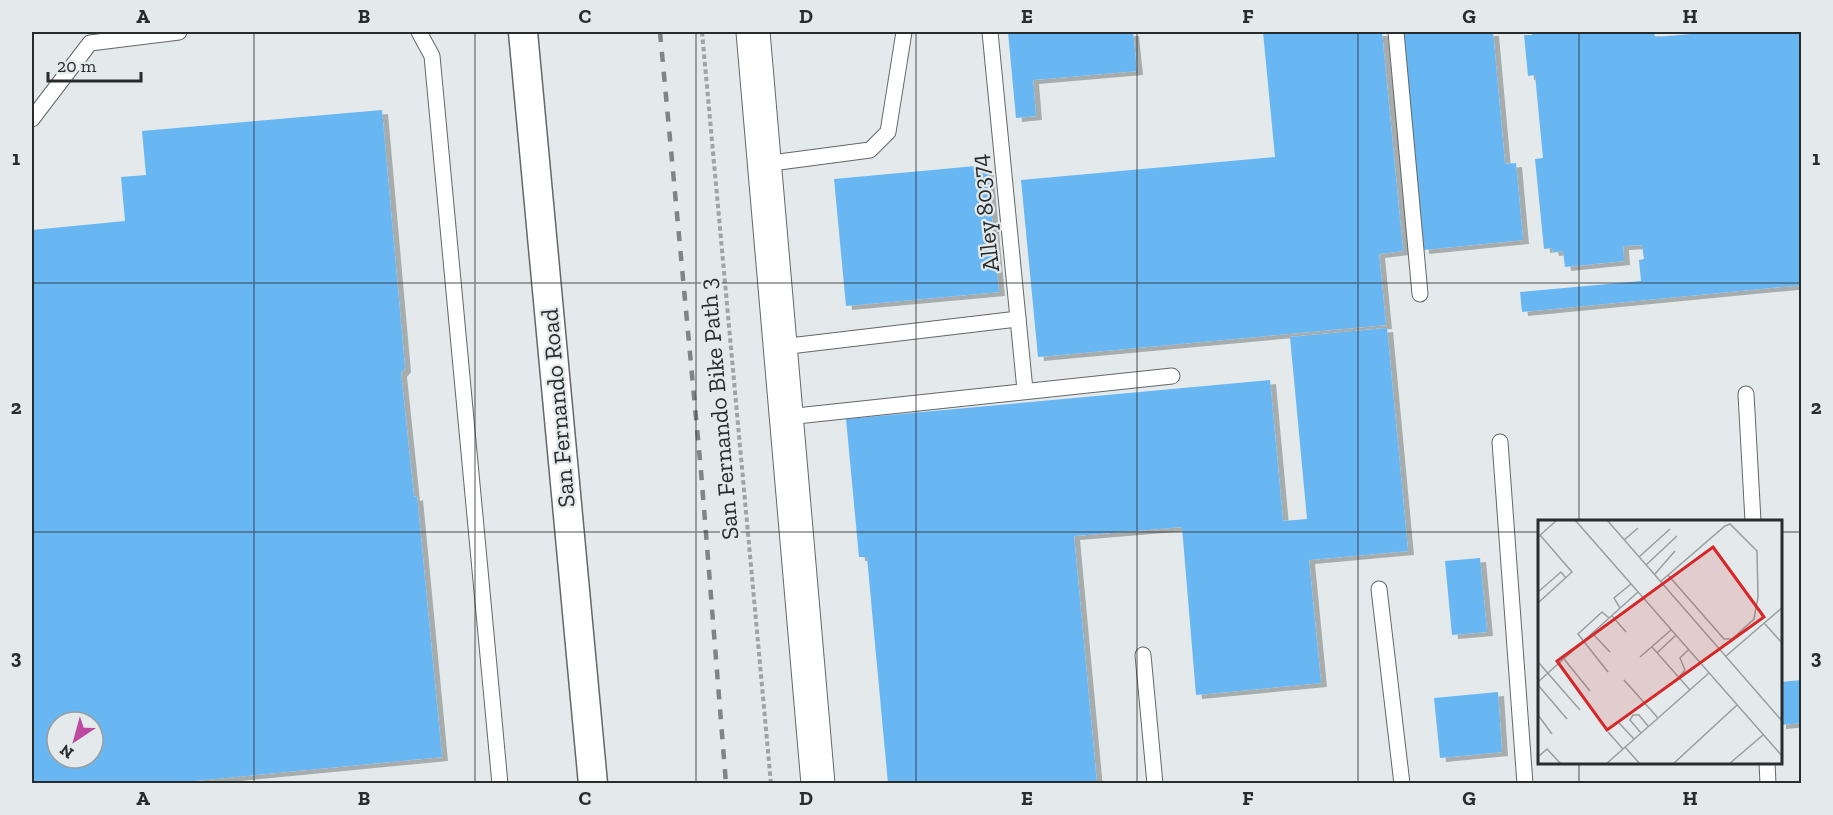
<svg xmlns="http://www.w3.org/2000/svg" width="1833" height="815" font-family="'Zilla Slab',serif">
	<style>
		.building { fill: #68b7f3; fill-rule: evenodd; filter: url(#shadow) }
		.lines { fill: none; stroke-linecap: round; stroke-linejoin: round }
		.lane-casing { stroke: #626769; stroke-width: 17 }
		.street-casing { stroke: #626769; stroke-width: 31 }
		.primary-casing { stroke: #626769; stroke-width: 35 }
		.path { stroke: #9ea3a3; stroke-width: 4; stroke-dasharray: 4.5 3; stroke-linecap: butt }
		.lane { stroke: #fff; stroke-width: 15 }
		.street { stroke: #fff; stroke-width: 28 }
		.primary { stroke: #fff; stroke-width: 33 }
		.rail { stroke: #7f8484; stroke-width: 4.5; stroke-dasharray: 10 10; stroke-linecap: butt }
		.grid { fill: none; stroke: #292c2c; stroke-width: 1.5; stroke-opacity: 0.55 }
		.labels { text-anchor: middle; stroke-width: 4.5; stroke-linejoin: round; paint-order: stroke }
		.street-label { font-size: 24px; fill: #292c2c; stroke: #e4eaeb }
		.inset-road { fill: none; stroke: #999e9f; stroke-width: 1.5 }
		.view { fill: #d62828; fill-opacity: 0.15; stroke: #d62828; stroke-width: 3 }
		.inset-edge { fill: none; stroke: #292c2c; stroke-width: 3 }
		.neatline { fill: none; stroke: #292c2c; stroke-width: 2 }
		.grid-label { font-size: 20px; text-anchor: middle; font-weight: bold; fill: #292c2c }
	</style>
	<defs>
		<filter id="shadow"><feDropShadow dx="6" dy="4" stdDeviation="0" flood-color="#0004"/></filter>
	</defs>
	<rect width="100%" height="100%" fill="#e4eaeb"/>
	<!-- building -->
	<g class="building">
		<polygon points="1008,32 1133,32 1137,71 1033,80 1036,116 1016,118"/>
		<polygon points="1263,32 1382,32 1403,251 1379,254 1386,325 1038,357 1021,180 1275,157"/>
		<polygon points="1402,32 1493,32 1505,164 1516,163 1523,240 1423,250"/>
		<polygon points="1532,32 1654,32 1655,37 1715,32 1802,32 1802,285 1522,312 1520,292 1641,281 1639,260 1644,259 1642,245 1623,246 1624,261 1565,267 1563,251 1553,252 1552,248 1544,249 1535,159 1543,158 1535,75 1528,76 1524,35 1532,35"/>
		<path d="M382,110l23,258 -4,5 13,124 3,-1 25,261 -280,27h-130v-554l93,-9 -4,-44 25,-2 -4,-44zM57,722h36v36h-36z"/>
		<polygon points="987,165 999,292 846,306 834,179"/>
		<polygon points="1387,328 1408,551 1309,560 1321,683 1196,695 1182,527 1074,536 1097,784 888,784 867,557 859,557 846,419 1270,380 1283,521 1307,519 1290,337"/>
		<polygon points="1480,558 1487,632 1452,635 1445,561"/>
		<polygon points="1802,680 1802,723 1780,725 1780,682"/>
		<polygon points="1498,692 1502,752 1440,758 1434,698"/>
	</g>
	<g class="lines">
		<defs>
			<g id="lane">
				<polyline points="419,32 432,56 500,784"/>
				<polyline points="990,32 1025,390"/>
				<polyline points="1396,32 1420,294"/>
				<polyline points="32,119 90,43 179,32"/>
				<polyline points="764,164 870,150 888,132 904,32"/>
				<polyline points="781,347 1018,319"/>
				<polyline points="1746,394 1753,521"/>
				<polyline points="787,417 1172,376"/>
				<polyline points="1500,442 1525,784"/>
				<polyline points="1379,589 1402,784"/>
				<polyline points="1143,655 1155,784"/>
				<polyline points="1767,762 1768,784"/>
			</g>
			<polyline id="street" points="523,32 593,784"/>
			<polyline id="primary" points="753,32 818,784"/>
		</defs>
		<!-- lane casing -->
		<use href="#lane" class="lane-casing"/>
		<!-- street casing -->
		<use href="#street" class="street-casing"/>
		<!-- primary casing -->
		<use href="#primary" class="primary-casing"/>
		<!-- path -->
		<polyline class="path" points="702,32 771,784"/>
		<!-- lane -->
		<use href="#lane" class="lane"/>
		<!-- street -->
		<use href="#street" class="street"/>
		<!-- primary -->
		<use href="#primary" class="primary"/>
		<!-- rail -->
		<polyline class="rail" points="660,32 701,471 726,784"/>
	</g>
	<!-- grid -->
	<path class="grid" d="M254,32v752M475,32v752M696,32v752M916,32v752M1137,32v752M1358,32v752M1579,32v489M32,283h1770M32,532h1507M1780,532h22M1579,762v22"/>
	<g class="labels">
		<!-- street labels -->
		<g class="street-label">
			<text transform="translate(985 213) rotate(-96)" y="8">Alley 80374</text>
			<text transform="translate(558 408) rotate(-95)" y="8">San Fernando Road</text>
			<text transform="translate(719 409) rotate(-95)" y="8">San Fernando Bike Path 3</text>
		</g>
	</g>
	<!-- overview -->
	<g transform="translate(1538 520)">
		<rect width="244" height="244" fill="#e4eaeb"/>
		<path class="inset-road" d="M37,0l208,237M69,0l176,202M0,17l19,-17M86,20l14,-12M101,37l31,-28M108,45l31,-29M116,55l21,-24M122,62l65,-56 5,-2 27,27 1,46 -4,22 -22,20h-8l-56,-64M0,72l23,-20 5,6M0,83l34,-31 -32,-37M82,88l-6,-10 17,-14M74,96l14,16M227,104l18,20M54,113l18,19M114,127l38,43M119,133l19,-18M188,136l57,-49M102,137l31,-27M26,139l26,32M0,142l42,48M70,152l-30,-38 24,-22 7,6M141,157l6,-7 -5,-12 8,-8M86,160l34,38M0,162l100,-90M0,165l29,34M0,195l14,19M81,203l15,16M70,212l15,17M103,213l-11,-13 3,-5h6l9,11M87,227l15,17M0,237l9,-8 14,15M68,244l103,-91M135,244l64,-59M191,244l34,-29"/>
		<path class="view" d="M175,27l51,70 -157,113 -50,-69z"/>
		<rect width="244" height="244" class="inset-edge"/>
	</g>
	<!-- border -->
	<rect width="1833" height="815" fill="none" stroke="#e4eaeb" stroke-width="66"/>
	<!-- north arrow -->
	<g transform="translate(75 740) rotate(216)"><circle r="28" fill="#e4eaeb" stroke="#999e9f" stroke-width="1.5"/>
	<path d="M0-4.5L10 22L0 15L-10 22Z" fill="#be49a0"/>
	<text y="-9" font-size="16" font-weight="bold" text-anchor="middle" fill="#292c2c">N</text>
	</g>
	<!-- scale -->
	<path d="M48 72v9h93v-9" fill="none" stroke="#292c2c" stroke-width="3"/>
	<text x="57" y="72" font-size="18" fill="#292c2c" stroke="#e4eaeb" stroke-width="4.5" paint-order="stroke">20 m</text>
	<rect x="33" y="33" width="1767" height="749" class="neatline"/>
	<g class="grid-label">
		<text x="143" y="23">A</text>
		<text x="364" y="23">B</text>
		<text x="585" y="23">C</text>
		<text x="806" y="23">D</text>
		<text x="1027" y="23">E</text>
		<text x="1248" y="23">F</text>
		<text x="1469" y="23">G</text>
		<text x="1690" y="23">H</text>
		<text x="16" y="165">1</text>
		<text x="1816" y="165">1</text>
		<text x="16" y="414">2</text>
		<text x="1816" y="414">2</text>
		<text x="16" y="664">3</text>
		<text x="1816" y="664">3</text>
		<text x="143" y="805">A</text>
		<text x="364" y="805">B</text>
		<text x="585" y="805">C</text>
		<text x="806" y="805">D</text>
		<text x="1027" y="805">E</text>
		<text x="1248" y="805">F</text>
		<text x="1469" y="805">G</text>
		<text x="1690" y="805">H</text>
	</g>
</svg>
